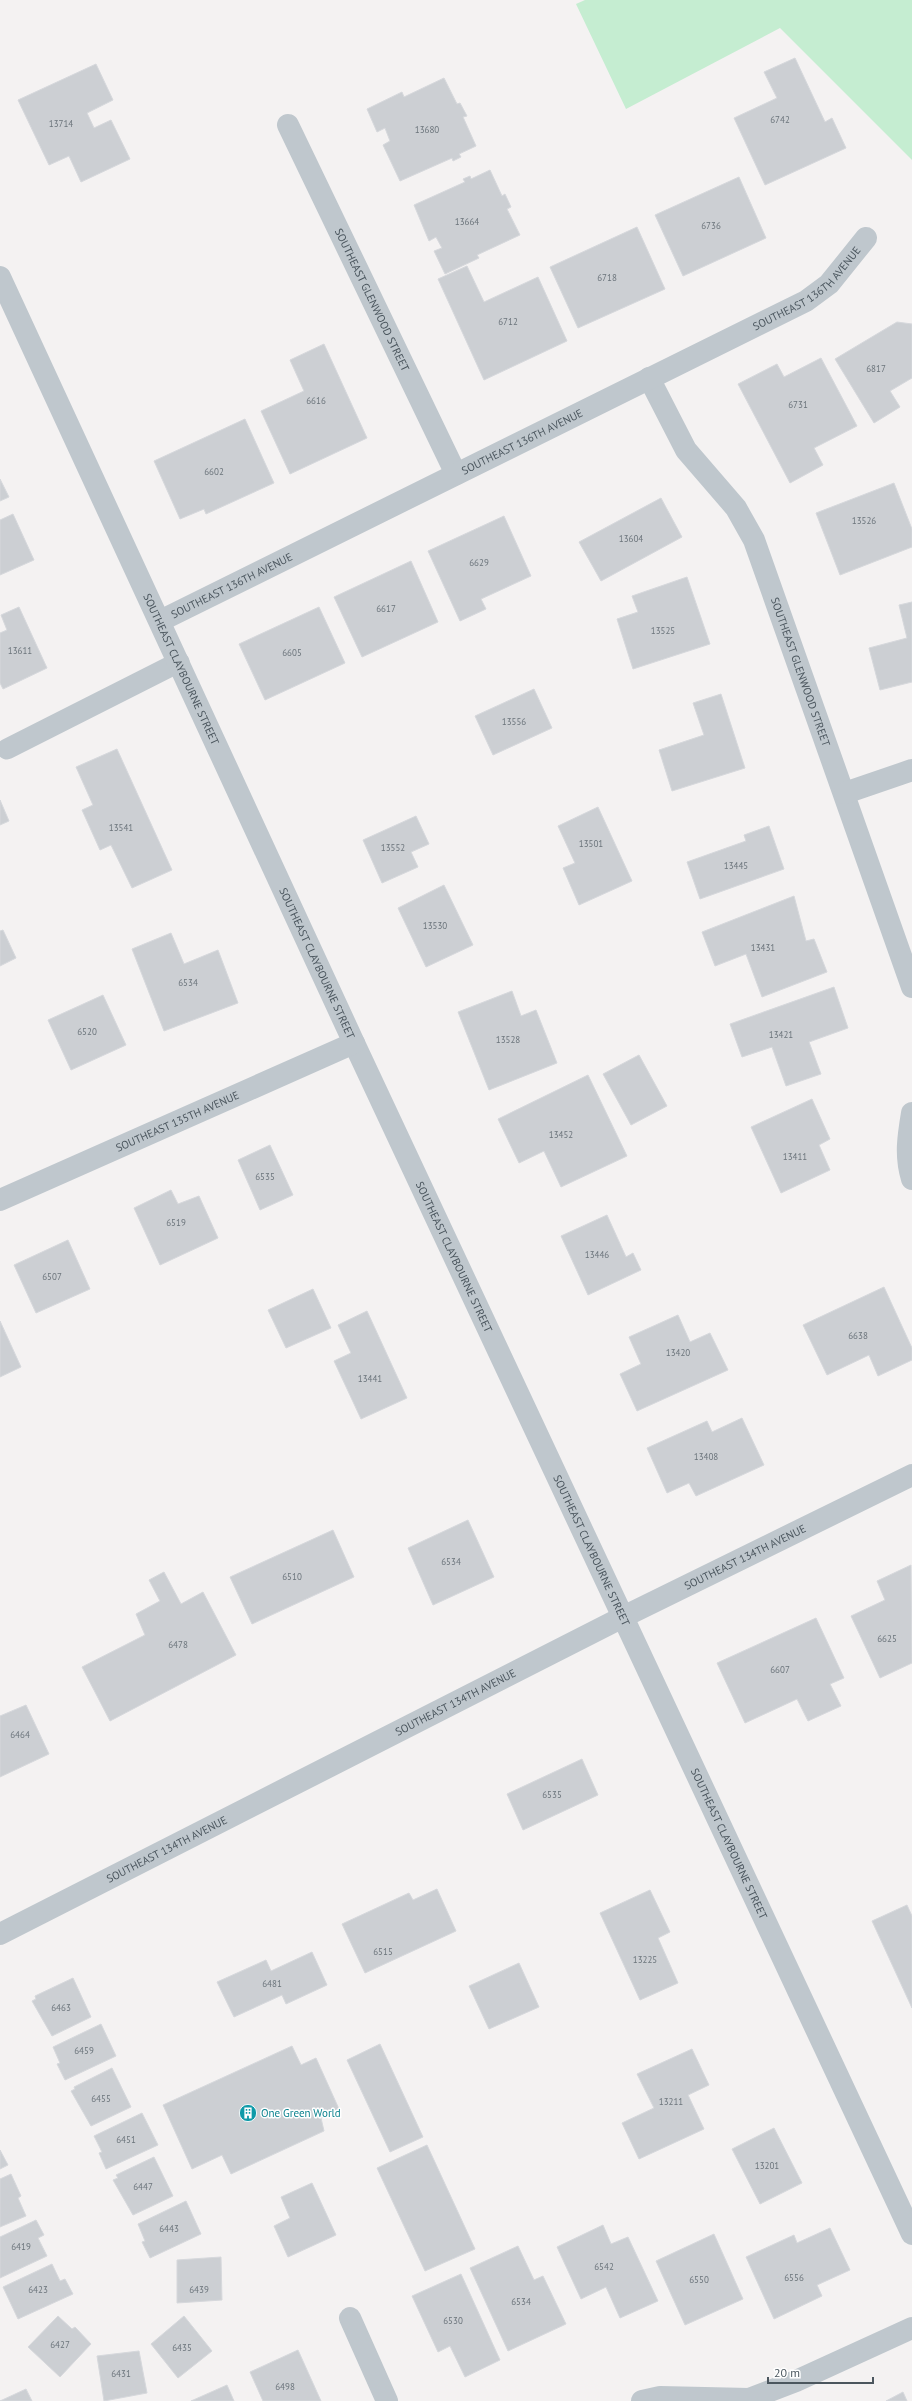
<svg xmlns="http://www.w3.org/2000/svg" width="912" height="2401" font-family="'PT Sans',sans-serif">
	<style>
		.green { fill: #c5edd1 }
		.building { fill: #cccfd3; stroke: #d6d8dc }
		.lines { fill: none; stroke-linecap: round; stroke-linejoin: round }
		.service { stroke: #bfc7cd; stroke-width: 21 }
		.minor { stroke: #bfc7cd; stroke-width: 22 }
		.tertiary { stroke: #bfc7cd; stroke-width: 22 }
		.labels { text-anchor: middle; stroke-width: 3; stroke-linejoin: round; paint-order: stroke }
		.number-label { font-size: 9px; fill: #6b747b }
		.street-label { font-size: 11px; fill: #4b565e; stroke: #fff }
		.culture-label { font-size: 11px; fill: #0d838f; stroke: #fff; text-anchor: start }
	</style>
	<rect width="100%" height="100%" fill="#f4f2f2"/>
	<!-- green -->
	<polygon class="green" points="585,0 912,0 912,160 780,28 626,109 576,4"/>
	<!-- building -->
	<g class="building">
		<polygon points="795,58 825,122 832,118 846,148 765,185 734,118 777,98 764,72"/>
		<polygon points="96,64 113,100 87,113 94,128 111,120 130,159 81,182 69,156 49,165 18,100"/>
		<polygon points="444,78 457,104 460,103 467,116 463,117 476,146 459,154 461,157 453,161 452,158 400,181 383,145 390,141 385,128 377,132 367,109 402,92 404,97"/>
		<polygon points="490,170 502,196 505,194 511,207 507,209 520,235 477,255 479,258 445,274 434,251 442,248 436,237 429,241 414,205 465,182 463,179 470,176 471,179"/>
		<polygon points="739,177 766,238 683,276 655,215"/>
		<polygon points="637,227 665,289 578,328 550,267"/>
		<polygon points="467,266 484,302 538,277 567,341 484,380 438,279"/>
		<polygon points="897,322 912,324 912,378 890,391 900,407 874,423 835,359"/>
		<polygon points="324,344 367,438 290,474 261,411 304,391 290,360"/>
		<polygon points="821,358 857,426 814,448 823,465 790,483 738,384 777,364 784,377"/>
		<polygon points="245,419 274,483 206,514 204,509 180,519 154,461"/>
		<polygon points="0,479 9,497 0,501"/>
		<polygon points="894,483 912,529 912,547 840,575 816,513"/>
		<polygon points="661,498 682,537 601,581 579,542"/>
		<polygon points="13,514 34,560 0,575 0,520"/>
		<polygon points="504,516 531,576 481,599 486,609 460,621 428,551"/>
		<polygon points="411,561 438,622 362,657 334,597"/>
		<polygon points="687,577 710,644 633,669 617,619 638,612 632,596"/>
		<polygon points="912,602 912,682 880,690 869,648 907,638 899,605"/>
		<polygon points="19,607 47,668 3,689 0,683 0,633 7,630 1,615"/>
		<polygon points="319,607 345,663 265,700 239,644"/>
		<polygon points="534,689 552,728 493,755 475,716"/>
		<polygon points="721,694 745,768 672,791 659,750 704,735 693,703"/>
		<polygon points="117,749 172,870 132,888 111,845 100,850 82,810 93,805 76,767"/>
		<polygon points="0,800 9,821 0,825"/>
		<polygon points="598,807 632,881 579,905 563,868 575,863 558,826"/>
		<polygon points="416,816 429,844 411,852 418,867 382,883 363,840"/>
		<polygon points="769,826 784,869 700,899 687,862 746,841 744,835"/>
		<polygon points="444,885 473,945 426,967 398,908"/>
		<polygon points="794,896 806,941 814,939 827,972 762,997 746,954 715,966 702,932"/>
		<polygon points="3,930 16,958 0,966 0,931"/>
		<polygon points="171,933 184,964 218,950 238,1003 164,1031 132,949"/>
		<polygon points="834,987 848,1028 809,1042 821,1074 786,1086 772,1047 742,1057 730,1024"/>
		<polygon points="512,991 521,1016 536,1010 557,1063 489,1090 458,1012"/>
		<polygon points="103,995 126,1045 71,1070 48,1020"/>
		<polygon points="639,1055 667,1106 631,1125 603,1074"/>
		<polygon points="588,1075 627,1156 561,1187 544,1151 519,1163 498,1119"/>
		<polygon points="812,1099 830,1139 819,1145 830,1170 781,1193 751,1127"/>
		<polygon points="270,1145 293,1195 260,1210 238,1160"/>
		<polygon points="171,1190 178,1204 199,1196 218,1238 160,1265 134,1208"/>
		<polygon points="607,1215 626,1257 633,1253 641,1270 588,1295 561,1236"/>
		<polygon points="68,1240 90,1289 36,1313 14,1265"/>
		<polygon points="884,1287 912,1348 912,1360 878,1376 869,1355 827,1375 803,1325"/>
		<polygon points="313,1289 331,1328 286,1348 268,1310"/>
		<polygon points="367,1311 407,1398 361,1419 334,1361 351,1353 338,1325"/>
		<polygon points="678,1315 690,1342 710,1333 728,1370 637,1411 620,1374 641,1364 629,1337"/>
		<polygon points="0,1321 21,1367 0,1377"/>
		<polygon points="742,1418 764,1465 696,1496 689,1483 667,1493 647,1448 707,1421 712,1432"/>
		<polygon points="468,1520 494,1577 433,1605 408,1548"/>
		<polygon points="333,1530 354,1577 252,1624 230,1577"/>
		<polygon points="911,1565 912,1663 880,1678 851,1616 885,1600 877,1581"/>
		<polygon points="164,1572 181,1604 203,1592 236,1655 110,1721 82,1667 145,1635 136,1614 160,1601 149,1580"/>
		<polygon points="816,1618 844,1678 830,1684 841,1706 808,1721 797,1699 745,1723 717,1663"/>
		<polygon points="26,1705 49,1754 0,1777 0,1716"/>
		<polygon points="582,1759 598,1795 523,1830 507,1794"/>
		<polygon points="437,1889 456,1931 365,1973 342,1924 409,1893 413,1900"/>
		<polygon points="650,1890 670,1932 658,1938 678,1983 640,2000 600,1913"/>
		<polygon points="907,1905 912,1916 912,2008 872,1921"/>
		<polygon points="312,1952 327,1985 286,2004 282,1995 234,2017 217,1982 266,1960 271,1971"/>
		<polygon points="519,1963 539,2007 489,2029 469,1986"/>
		<polygon points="73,1978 91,2017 52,2036 32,2001 36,1999 35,1996"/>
		<polygon points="101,2024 116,2056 65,2080 57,2064 60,2063 53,2047"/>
		<polygon points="380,2044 423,2137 390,2152 347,2060"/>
		<polygon points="292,2046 301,2065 316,2058 339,2109 321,2118 324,2131 231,2174 222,2155 192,2169 163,2105"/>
		<polygon points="692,2049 709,2085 688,2095 704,2129 639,2159 622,2123 654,2108 637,2074"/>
		<polygon points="112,2068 131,2107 91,2126 71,2091 75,2089 74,2087"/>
		<polygon points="142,2113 158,2145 106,2169 99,2153 102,2152 94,2136"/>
		<polygon points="774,2128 802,2183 760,2204 732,2149"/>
		<polygon points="427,2145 475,2249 425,2271 377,2168"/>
		<polygon points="0,2150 8,2165 0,2169"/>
		<polygon points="154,2157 173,2196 133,2215 113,2180 118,2178 116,2175"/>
		<polygon points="11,2174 21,2196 18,2198 26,2216 0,2227 0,2179"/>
		<polygon points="312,2183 336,2235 288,2257 274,2226 290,2218 281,2197"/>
		<polygon points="186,2201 201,2234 150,2258 142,2242 145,2241 138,2224"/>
		<polygon points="36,2220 44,2235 38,2238 47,2256 0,2278 0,2237"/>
		<polygon points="603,2225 611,2244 628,2237 658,2301 620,2318 606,2287 581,2299 557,2247"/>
		<polygon points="830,2228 850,2270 817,2285 822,2296 774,2319 746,2257 794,2235 797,2243"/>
		<polygon points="714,2234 743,2299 685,2325 656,2261"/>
		<polygon points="518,2246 534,2280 543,2276 566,2324 508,2351 470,2268"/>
		<polygon points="221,2257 222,2300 177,2303 177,2260"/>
		<polygon points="52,2264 60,2281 65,2279 73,2294 18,2319 3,2287"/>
		<polygon points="461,2274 500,2360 465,2377 450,2346 438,2352 412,2296"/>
		<polygon points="58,2316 72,2329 75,2327 91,2344 60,2377 28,2347"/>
		<polygon points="184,2316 212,2351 178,2378 151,2344"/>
		<polygon points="298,2350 321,2401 263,2401 250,2372"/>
		<polygon points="139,2351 147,2393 104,2401 97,2356"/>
		<polygon points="227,2385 234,2401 191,2401"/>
		<polygon points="26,2389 32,2401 0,2401"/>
		<polygon points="903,2392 907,2401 886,2401"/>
	</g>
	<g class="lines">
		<!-- service -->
		<polyline class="service" points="7,749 179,662"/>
		<!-- minor -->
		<g class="minor">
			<path id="s1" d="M288,125l168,349"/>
			<path id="s2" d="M0,277l354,766 558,1191"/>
			<path id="s3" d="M649,378l37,72 50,58 18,32 158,447"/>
			<path id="s4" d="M160,621l646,-320 23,-17 37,-46"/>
			<polyline points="845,793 912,770"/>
			<path d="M912,1113c-4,24 -7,43 0,66"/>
			<path id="s5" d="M0,1200l354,-157"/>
			<polyline points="350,2318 387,2401"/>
			<polyline points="642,2401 660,2397 749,2399 796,2381 912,2328"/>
		</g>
		<!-- tertiary -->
		<path class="tertiary" id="s6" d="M0,1934l623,-317 289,-142"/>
	</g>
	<!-- icons -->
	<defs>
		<symbol id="building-disc" viewBox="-11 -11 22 22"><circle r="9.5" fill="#0f9aa8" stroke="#fff"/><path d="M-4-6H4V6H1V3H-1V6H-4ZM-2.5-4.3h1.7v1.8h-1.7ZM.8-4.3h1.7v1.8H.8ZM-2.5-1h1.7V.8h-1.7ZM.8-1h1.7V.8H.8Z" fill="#fff"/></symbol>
	</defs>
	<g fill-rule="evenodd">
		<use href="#building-disc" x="238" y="2103" width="20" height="20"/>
	</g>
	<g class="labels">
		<!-- number labels -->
		<g class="number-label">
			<text x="780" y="123">6742</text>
			<text x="61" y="127">13714</text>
			<text x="427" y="133">13680</text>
			<text x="467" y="225">13664</text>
			<text x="711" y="229">6736</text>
			<text x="607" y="281">6718</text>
			<text x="508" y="325">6712</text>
			<text x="876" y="372">6817</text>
			<text x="316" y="404">6616</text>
			<text x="798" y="408">6731</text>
			<text x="214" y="475">6602</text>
			<text x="864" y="524">13526</text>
			<text x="631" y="542">13604</text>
			<text x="479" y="566">6629</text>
			<text x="386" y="612">6617</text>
			<text x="663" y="634">13525</text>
			<text x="20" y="654">13611</text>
			<text x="292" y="656">6605</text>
			<text x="514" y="725">13556</text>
			<text x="121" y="831">13541</text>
			<text x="591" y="847">13501</text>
			<text x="393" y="851">13552</text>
			<text x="736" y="869">13445</text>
			<text x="435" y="929">13530</text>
			<text x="763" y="951">13431</text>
			<text x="188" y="986">6534</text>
			<text x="87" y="1035">6520</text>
			<text x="781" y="1038">13421</text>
			<text x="508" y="1043">13528</text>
			<text x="561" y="1138">13452</text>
			<text x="795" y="1160">13411</text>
			<text x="265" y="1180">6535</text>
			<text x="176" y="1226">6519</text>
			<text x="597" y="1258">13446</text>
			<text x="52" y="1280">6507</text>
			<text x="858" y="1339">6638</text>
			<text x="678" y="1356">13420</text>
			<text x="370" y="1382">13441</text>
			<text x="706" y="1460">13408</text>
			<text x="451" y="1565">6534</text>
			<text x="292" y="1580">6510</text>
			<text x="887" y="1642">6625</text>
			<text x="178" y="1648">6478</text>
			<text x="780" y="1673">6607</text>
			<text x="20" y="1738">6464</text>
			<text x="552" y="1798">6535</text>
			<text x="383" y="1955">6515</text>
			<text x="645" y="1963">13225</text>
			<text x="272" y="1987">6481</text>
			<text x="61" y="2011">6463</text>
			<text x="84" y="2054">6459</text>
			<text x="101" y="2102">6455</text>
			<text x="671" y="2105">13211</text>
			<text x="126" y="2143">6451</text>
			<text x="767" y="2169">13201</text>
			<text x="143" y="2190">6447</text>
			<text x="169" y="2232">6443</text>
			<text x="21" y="2250">6419</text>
			<text x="604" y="2270">6542</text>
			<text x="794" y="2281">6556</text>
			<text x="699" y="2283">6550</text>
			<text x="38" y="2293">6423</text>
			<text x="199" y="2293">6439</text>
			<text x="521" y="2305">6534</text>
			<text x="453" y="2324">6530</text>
			<text x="60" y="2348">6427</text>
			<text x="182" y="2351">6435</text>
			<text x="121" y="2377">6431</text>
			<text x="285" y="2390">6498</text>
		</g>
		<!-- street labels -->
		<g class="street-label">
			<text dy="4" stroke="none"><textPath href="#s4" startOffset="729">SOUTHEAST 136TH AVENUE</textPath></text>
			<text dy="4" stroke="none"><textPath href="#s1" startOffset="194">SOUTHEAST GLENWOOD STREET</textPath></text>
			<text dy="4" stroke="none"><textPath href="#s4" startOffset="404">SOUTHEAST 136TH AVENUE</textPath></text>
			<text dy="4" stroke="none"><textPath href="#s4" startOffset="80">SOUTHEAST 136TH AVENUE</textPath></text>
			<text dy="4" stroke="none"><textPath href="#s2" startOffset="432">SOUTHEAST CLAYBOURNE STREET</textPath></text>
			<text dy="4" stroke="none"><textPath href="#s3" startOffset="334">SOUTHEAST GLENWOOD STREET</textPath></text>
			<text dy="4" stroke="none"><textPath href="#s2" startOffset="756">SOUTHEAST CLAYBOURNE STREET</textPath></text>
			<text dy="4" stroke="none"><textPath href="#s5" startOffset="194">SOUTHEAST 135TH AVENUE</textPath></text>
			<text dy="4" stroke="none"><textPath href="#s2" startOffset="1080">SOUTHEAST CLAYBOURNE STREET</textPath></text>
			<text dy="4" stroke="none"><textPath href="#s2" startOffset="1404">SOUTHEAST CLAYBOURNE STREET</textPath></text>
			<text dy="4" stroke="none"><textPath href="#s6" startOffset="835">SOUTHEAST 134TH AVENUE</textPath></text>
			<text dy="4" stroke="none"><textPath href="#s6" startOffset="511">SOUTHEAST 134TH AVENUE</textPath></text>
			<text dy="4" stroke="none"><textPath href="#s2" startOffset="1728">SOUTHEAST CLAYBOURNE STREET</textPath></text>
			<text dy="4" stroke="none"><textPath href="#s6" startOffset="187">SOUTHEAST 134TH AVENUE</textPath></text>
		</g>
		<!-- culture labels -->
		<g class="culture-label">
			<text x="261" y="2117">One Green World</text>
		</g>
	</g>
	<!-- scale -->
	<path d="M768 2377v6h105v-6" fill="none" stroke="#4b565e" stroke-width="2"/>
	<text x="774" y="2377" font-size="12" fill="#4b565e" stroke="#ffffff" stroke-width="3" paint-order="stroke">20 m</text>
</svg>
